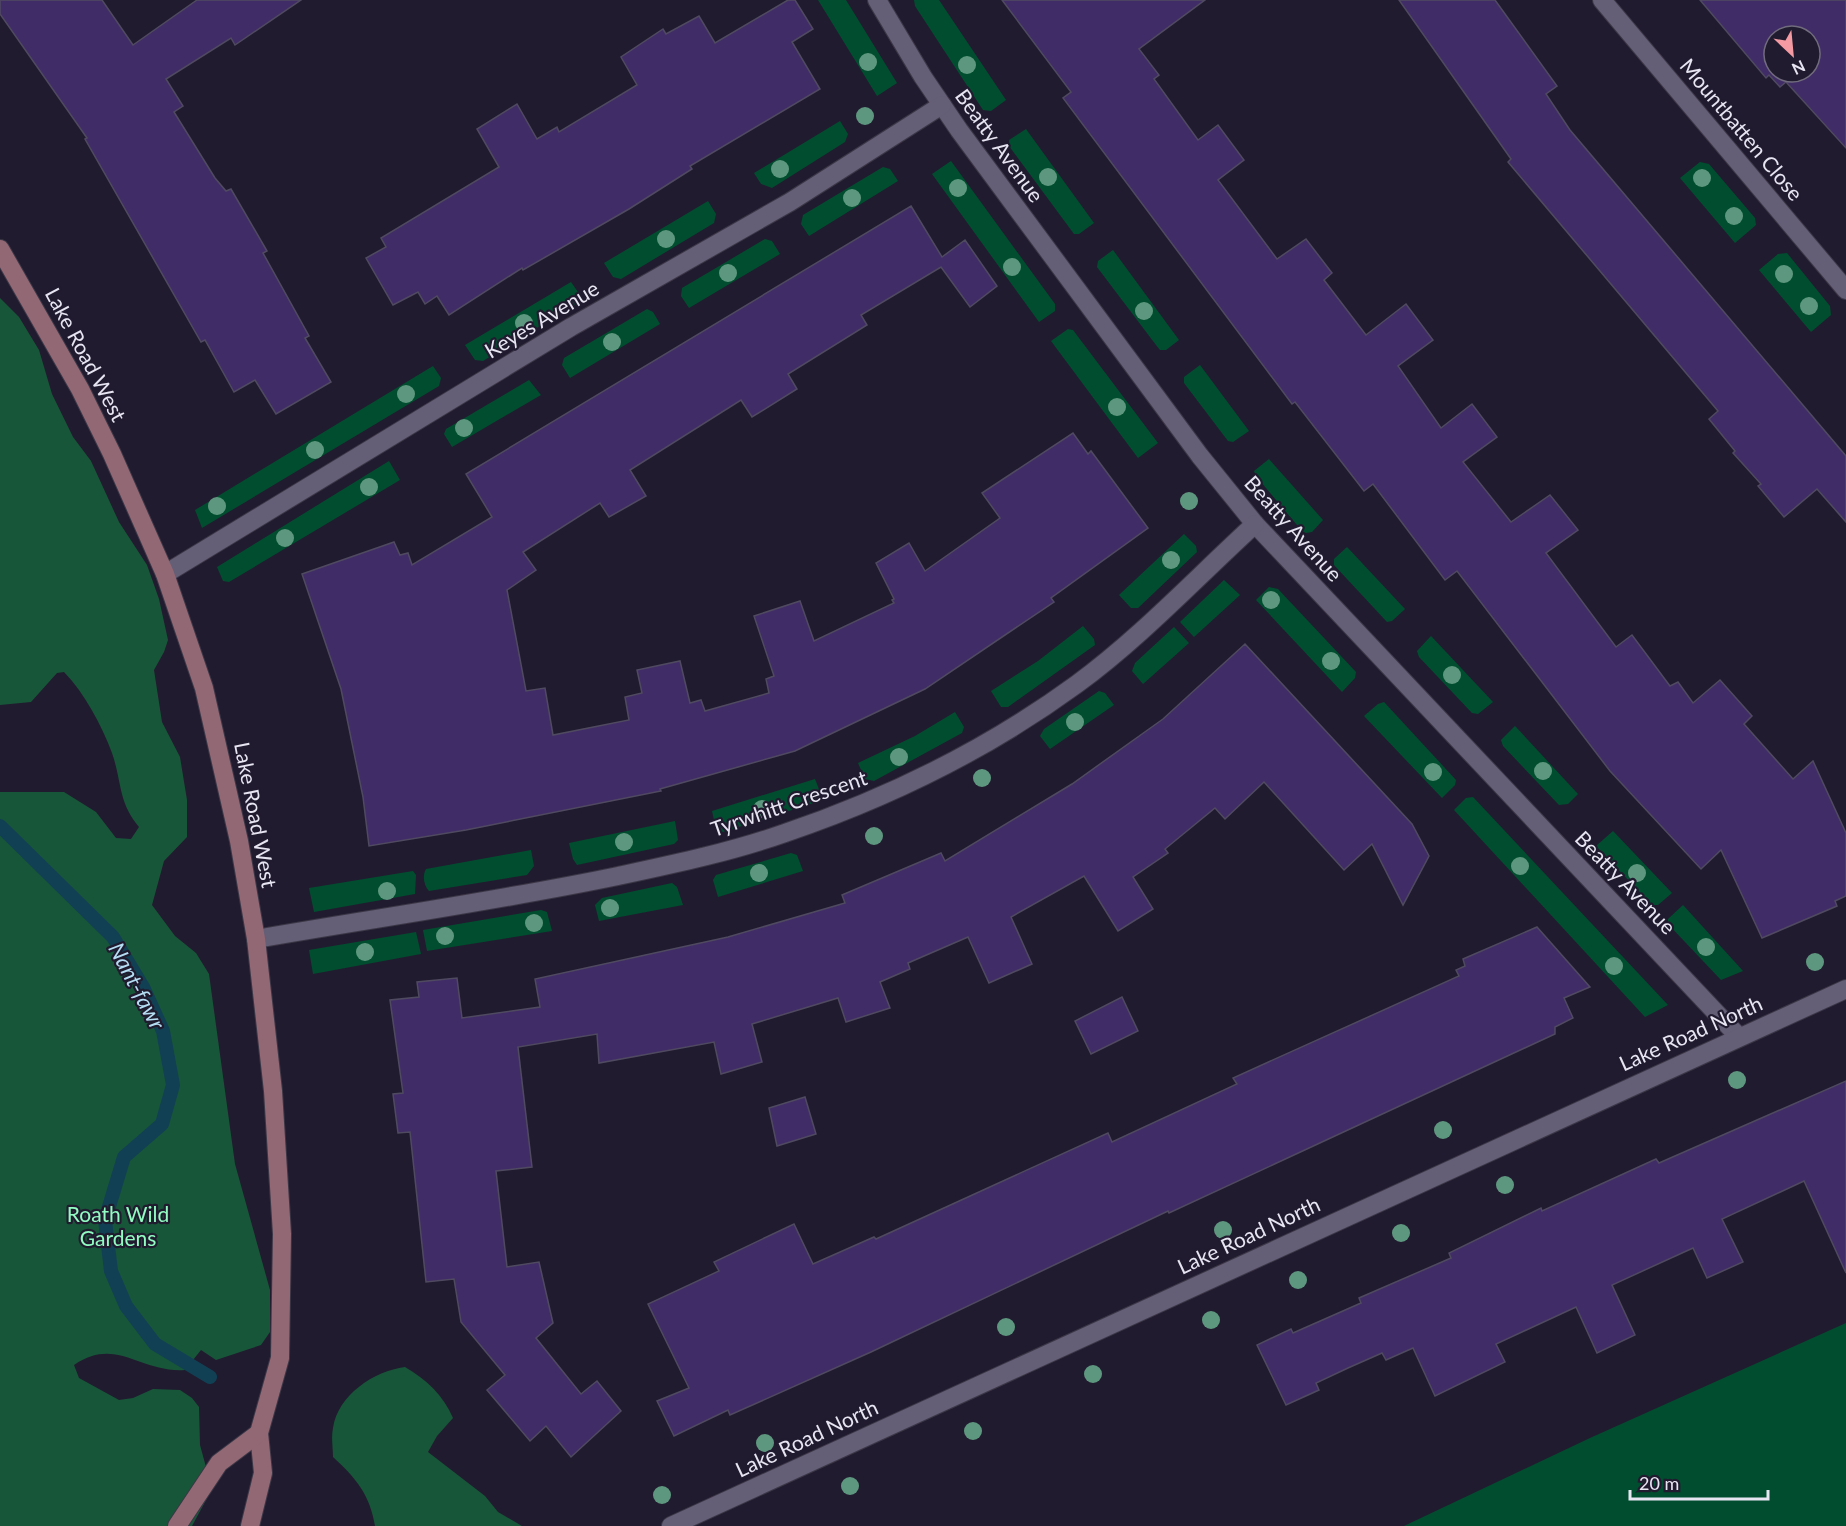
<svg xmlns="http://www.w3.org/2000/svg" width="1846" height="1526" font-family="Lato,sans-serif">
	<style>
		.green { fill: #004e2f }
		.forest { fill: #185639 }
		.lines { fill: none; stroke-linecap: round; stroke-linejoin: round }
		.stream { stroke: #114054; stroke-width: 14 }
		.building { fill: #402c67; stroke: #504a61; stroke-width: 1.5; fill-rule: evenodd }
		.street-casing { stroke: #3c3747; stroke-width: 20 }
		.secondary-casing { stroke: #3c3747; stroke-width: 20 }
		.street { stroke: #645e76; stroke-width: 18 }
		.secondary { stroke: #926874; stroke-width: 18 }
		.tree { fill: #5e977f }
		.labels { text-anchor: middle; stroke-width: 4.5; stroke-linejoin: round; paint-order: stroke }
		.street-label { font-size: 21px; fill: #e8e5f3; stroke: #211b2f }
		.park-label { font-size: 21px; fill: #90fcc1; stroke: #211b2f }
		.water-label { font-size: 22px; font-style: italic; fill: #b4ddf3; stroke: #211b2f }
	</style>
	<rect width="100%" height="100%" fill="#211b2f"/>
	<!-- green -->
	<g class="green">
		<polygon points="818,0 846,0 897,83 877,96"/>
		<polygon points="914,0 939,0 1006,100 991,111 983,110 915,6"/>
		<polygon points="840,121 848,134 845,142 772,188 761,184 754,173"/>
		<polygon points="1026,129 1094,223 1079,234 1074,234 1009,146 1009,140"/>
		<polygon points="951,161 1055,304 1055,311 1039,322 932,174"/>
		<polygon points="1700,162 1709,164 1755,218 1756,225 1735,243 1680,178"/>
		<polygon points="883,167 890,169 898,181 809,236 801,224 803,215"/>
		<polygon points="708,201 716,214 714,223 621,279 613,277 604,263"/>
		<polygon points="765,239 772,241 780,254 689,308 681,296 682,288"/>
		<polygon points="1113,250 1179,340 1166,350 1160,350 1156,345 1097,267 1098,261"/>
		<polygon points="1787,253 1830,306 1831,315 1811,332 1759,270 1778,254"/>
		<polygon points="571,282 580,295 579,302 483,361 475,360 465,345"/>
		<polygon points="647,309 653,312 660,324 570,378 562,365 564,358"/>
		<polygon points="1068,329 1073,330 1158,443 1138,458 1051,341"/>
		<polygon points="1200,365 1249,431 1233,442 1228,441 1184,383 1184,377"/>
		<polygon points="433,366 441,378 439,386 202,528 195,510"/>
		<polygon points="529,380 541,395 452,447 444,434 446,429"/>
		<polygon points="1269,459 1323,520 1312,532 1306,533 1302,531 1256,476 1254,471"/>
		<polygon points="389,461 400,480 229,582 223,581 217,567"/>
		<polygon points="1184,534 1196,546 1197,552 1138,608 1131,608 1119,595"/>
		<polygon points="1347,547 1405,609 1392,621 1387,622 1334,565 1334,559"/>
		<polygon points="1224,580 1240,595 1194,637 1180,622"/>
		<polygon points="1269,587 1278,589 1356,672 1355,678 1342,692 1256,600"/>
		<polygon points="1083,626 1094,639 1095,645 1008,707 1001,707 991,691 1038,661"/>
		<polygon points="1174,627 1189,643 1143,684 1132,671 1135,663"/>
		<polygon points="1431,636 1493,702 1478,714 1472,713 1419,657 1417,651"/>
		<polygon points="1099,691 1105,693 1114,705 1050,749 1040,736 1044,729"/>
		<polygon points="1384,702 1456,780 1455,785 1442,798 1364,716 1378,704"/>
		<polygon points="955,712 964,727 962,733 874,781 865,779 858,763 915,736"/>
		<polygon points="1515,726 1578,794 1568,804 1559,805 1503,746 1501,740"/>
		<polygon points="815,779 822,797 820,801 723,832 716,829 712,811"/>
		<polygon points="1473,797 1668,1005 1645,1017 1454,810 1466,798"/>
		<polygon points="675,821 678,840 674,844 577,865 573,859 569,843"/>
		<polygon points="1613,831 1672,893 1658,905 1652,905 1596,846"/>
		<path d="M531,850l3,16 -7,9 -98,16c-5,-5 -7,-15 -3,-22z"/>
		<polygon points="791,853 797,855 803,871 718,897 713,880 716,875"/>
		<polygon points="413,871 416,875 415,894 314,912 309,888"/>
		<polygon points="672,883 677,887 683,905 599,921 595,905 602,898"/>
		<polygon points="1683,905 1743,971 1721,980 1668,924 1668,919"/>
		<polygon points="541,910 547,912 552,931 427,951 423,930"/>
		<polygon points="416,932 421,954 313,974 309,950"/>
		<polygon points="1846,1323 1846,1526 1404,1526 1590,1438"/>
	</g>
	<!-- forest -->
	<g class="forest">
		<path d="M0,298l19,19 20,33 13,44 21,43 18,24 28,61 28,43 12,34 9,41 -4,12 -10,18 8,52 18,35 7,43v37l-23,24 -12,44 23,31 21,17 13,21 26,190 35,126v42l-9,13 -45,15 -15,-10 -16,20c-46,3 -68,-34 -111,-5l5,13 40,22 14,-2 20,-9 27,1 12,8 7,9 1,38 12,44 -20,37h-192v-734h64l32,20 20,26 15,1 8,-12c-21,-25 -17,-45 -27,-74 -11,-29 -27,-59 -48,-81l-7,1 -26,29 -31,3z"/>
		<path d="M405,1367c22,13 38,28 48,51l-16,18 -9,16 57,44 13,16 24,14h-147c-5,-31 -19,-48 -42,-69 0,-9 -2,-20 0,-29 5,-33 41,-57 72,-61z"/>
	</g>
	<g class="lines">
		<!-- stream -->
		<polyline class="stream" points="0,826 113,937 143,987 163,1031 173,1085 162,1124 124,1157 105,1220 111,1271 126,1306 155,1344 210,1377"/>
	</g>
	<!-- building -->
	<g class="building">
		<polygon points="0,0 102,0 133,45 197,0 301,0 235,45 231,38 166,79 183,106 174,112 215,178 226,191 231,189 267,251 263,253 309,336 305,338 331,382 276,414 255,380 234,392 205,340 201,342 85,139 87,138 0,14"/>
		<polygon points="788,0 795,0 813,29 792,42 820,89 690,166 692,169 629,209 523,270 522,268 449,315 437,296 425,304 418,292 393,305 366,258 386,247 381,238 499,167 477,129 517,104 537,139 557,127 559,132 637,85 621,57 663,29 666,34 699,16 715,43"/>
		<polygon points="1002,0 1205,0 1139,49 1159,75 1154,79 1198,140 1218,125 1244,160 1218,180 1277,259 1306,239 1332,273 1324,280 1366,335 1406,304 1433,340 1398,366 1441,428 1472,404 1497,437 1463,462 1511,522 1550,495 1578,530 1546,553 1616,647 1632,635 1670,686 1678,682 1693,703 1720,680 1752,716 1744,724 1793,779 1813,761 1846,833 1846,896 1835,901 1837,906 1762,938 1721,850 1701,869 1610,771 1457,571 1445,580 1373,484 1364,491 1295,402 1292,404 1063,98 1071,92"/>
		<polygon points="1399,0 1495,0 1557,86 1546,94 1570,130 1846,456 1846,522 1817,489 1784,517 1758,486 1761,484 1733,453 1735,451 1709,419 1718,411 1508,162 1511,159"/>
		<path d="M1700,0h146v148l-60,-66 -6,5 -11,-12 -3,3zM1774,36h36v36h-36z"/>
		<polygon points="911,206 942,257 965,240 997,286 970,307 941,267 861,315 867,325 788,374 797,389 752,417 741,400 630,470 646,496 609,517 600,503 523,552 536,570 507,590 526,691 545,688 553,735 629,720 625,697 642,693 637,670 680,661 690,703 701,700 705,711 769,693 766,679 774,676 754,616 800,601 814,641 894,603 892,600 894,599 876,563 909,543 925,571 1000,518 982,493 1073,433 1088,454 1091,451 1148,528 1051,598 1054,602 925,689 795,751 660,789 661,791 466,830 369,846 363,797 341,689 302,574 394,542 400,555 408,553 412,565 492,517 466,474"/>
		<polygon points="1245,644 1412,824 1429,856 1403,905 1372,844 1344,870 1264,782 1225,819 1215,808 1165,849 1168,853 1133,877 1153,909 1118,931 1084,876 1011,917 1032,964 989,983 968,937 908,963 910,969 880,982 890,1008 846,1022 838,998 752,1024 762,1062 721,1074 714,1042 599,1063 597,1034 518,1047 532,1167 496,1171 507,1267 539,1262 553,1323 536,1338 581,1394 597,1381 621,1411 571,1457 546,1426 530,1441 487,1390 505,1375 461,1322 454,1279 426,1282 410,1132 398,1133 393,1094 403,1093 390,1000 419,997 417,982 457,978 462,1018 540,1007 535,979 728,937 845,903 842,895 941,853 945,861 1072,784 1163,719"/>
		<polygon points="1537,927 1590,987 1564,998 1573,1018 1555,1027 1555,1034 1169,1213 1168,1211 871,1352 730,1415 728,1410 674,1436 657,1401 689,1388 648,1304 719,1271 714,1262 794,1224 813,1264 874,1237 876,1239 1108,1133 1112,1142 1237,1084 1233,1078 1459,976 1456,970 1465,966 1463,959"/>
		<polygon points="1122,997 1138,1031 1091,1054 1075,1021"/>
		<polygon points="1846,1081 1846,1273 1804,1181 1722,1219 1743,1262 1707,1278 1693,1248 1612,1285 1635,1335 1597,1353 1576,1307 1496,1344 1505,1362 1435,1396 1413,1348 1386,1360 1382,1353 1348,1368 1316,1383 1319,1390 1286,1405 1257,1345 1291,1329 1293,1333 1361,1303 1359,1298 1451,1258 1449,1253 1541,1208 1542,1211 1656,1159 1659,1163"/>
		<polygon points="805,1097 816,1134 777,1146 769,1108"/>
	</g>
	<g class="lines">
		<defs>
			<g id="street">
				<polyline points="877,0 923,77 959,130 1200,456 1255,524 1739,1037"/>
				<polyline points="1602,0 1846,290"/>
				<polyline points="165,574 571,327 790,202 942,105"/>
				<path d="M256,939c120,-21 242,-38 362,-63 56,-12 113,-24 167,-43 103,-35 203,-84 292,-149 64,-47 119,-106 178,-160"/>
				<polyline points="671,1526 1846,989"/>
			</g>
			<g id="secondary">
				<polyline points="0,249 80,389 112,454 165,574 204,688 239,841 256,939 273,1091 282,1234 280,1358 259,1433 263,1473 250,1526"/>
				<polyline points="177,1526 219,1463 259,1433"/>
			</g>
		</defs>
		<!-- street casing -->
		<use href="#street" class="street-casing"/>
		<!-- secondary casing -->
		<use href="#secondary" class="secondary-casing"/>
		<!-- street -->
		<use href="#street" class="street"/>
		<!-- secondary -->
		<use href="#secondary" class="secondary"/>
	</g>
	<!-- trees -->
	<g class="tree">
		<circle cx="868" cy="62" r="9"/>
		<circle cx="967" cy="65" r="9"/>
		<circle cx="865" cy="116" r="9"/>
		<circle cx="780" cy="169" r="9"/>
		<circle cx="1048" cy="177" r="9"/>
		<circle cx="1702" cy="178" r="9"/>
		<circle cx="958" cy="188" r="9"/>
		<circle cx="852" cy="198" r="9"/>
		<circle cx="1734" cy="216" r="9"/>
		<circle cx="666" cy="239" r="9"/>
		<circle cx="1012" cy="267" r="9"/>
		<circle cx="728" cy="273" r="9"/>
		<circle cx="1784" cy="274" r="9"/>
		<circle cx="1809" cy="306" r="9"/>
		<circle cx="1144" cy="311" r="9"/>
		<circle cx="524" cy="323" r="9"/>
		<circle cx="612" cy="342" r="9"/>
		<circle cx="406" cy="394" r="9"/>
		<circle cx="1117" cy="407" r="9"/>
		<circle cx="464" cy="428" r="9"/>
		<circle cx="315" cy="450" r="9"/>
		<circle cx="369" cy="487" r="9"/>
		<circle cx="1189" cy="501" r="9"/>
		<circle cx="217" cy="506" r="9"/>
		<circle cx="285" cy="538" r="9"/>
		<circle cx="1171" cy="560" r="9"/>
		<circle cx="1271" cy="600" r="9"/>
		<circle cx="1331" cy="661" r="9"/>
		<circle cx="1452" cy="675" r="9"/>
		<circle cx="1075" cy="722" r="9"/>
		<circle cx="899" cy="757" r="9"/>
		<circle cx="1543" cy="771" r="9"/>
		<circle cx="1433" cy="772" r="9"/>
		<circle cx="982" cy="778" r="9"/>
		<circle cx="762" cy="809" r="9"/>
		<circle cx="874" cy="836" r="9"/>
		<circle cx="624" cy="842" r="9"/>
		<circle cx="1520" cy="866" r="9"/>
		<circle cx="759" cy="873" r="9"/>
		<circle cx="1637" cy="873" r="9"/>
		<circle cx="387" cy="891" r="9"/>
		<circle cx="610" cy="908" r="9"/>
		<circle cx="534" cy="923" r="9"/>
		<circle cx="445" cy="936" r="9"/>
		<circle cx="1706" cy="947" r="9"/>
		<circle cx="365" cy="952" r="9"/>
		<circle cx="1815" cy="962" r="9"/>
		<circle cx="1614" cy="966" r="9"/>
		<circle cx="1737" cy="1080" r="9"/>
		<circle cx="1443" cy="1130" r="9"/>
		<circle cx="1505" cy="1185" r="9"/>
		<circle cx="1223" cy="1230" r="9"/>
		<circle cx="1401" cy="1233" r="9"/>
		<circle cx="1298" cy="1280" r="9"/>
		<circle cx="1211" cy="1320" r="9"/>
		<circle cx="1006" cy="1327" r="9"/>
		<circle cx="1093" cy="1374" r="9"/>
		<circle cx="973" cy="1431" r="9"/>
		<circle cx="765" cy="1443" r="9"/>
		<circle cx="850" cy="1486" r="9"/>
		<circle cx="662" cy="1495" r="9"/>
	</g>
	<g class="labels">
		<!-- street labels -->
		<g class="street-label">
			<text transform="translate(1741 130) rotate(50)" y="7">Mountbatten Close</text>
			<text transform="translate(999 146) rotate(54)" y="7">Beatty Avenue</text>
			<text transform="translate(542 320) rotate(-31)" y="7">Keyes Avenue</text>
			<text transform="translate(85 355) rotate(62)" y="7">Lake Road West</text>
			<text transform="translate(1293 529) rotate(48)" y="7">Beatty Avenue</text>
			<text transform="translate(789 804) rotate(-19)" y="7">Tyrwhitt Crescent</text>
			<text transform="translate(255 815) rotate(79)" y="7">Lake Road West</text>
			<text transform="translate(1625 883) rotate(46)" y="7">Beatty Avenue</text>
			<text transform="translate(1691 1034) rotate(-24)" y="7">Lake Road North</text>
			<text transform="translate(1249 1236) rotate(-25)" y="7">Lake Road North</text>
			<text transform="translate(807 1439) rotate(-25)" y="7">Lake Road North</text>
		</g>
		<!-- park labels -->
		<g class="park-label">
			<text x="118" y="1222">Roath Wild<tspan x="118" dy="24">Gardens</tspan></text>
		</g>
		<!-- water labels -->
		<g class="water-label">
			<text transform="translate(137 986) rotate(62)" y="8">Nant-fawr</text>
		</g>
	</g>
	<!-- north arrow -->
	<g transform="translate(1792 54) rotate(154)"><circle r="28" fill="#211b2f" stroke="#716c7d" stroke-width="1.5"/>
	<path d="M0-4.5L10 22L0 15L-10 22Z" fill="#f49aa2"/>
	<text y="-9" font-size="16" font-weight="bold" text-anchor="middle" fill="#e8e5f3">N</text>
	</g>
	<!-- scale -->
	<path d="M1630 1490v9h138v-9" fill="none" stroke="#e8e5f3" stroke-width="3"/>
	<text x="1639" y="1490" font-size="18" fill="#e8e5f3" stroke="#211b2f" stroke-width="4.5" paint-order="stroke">20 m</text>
</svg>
